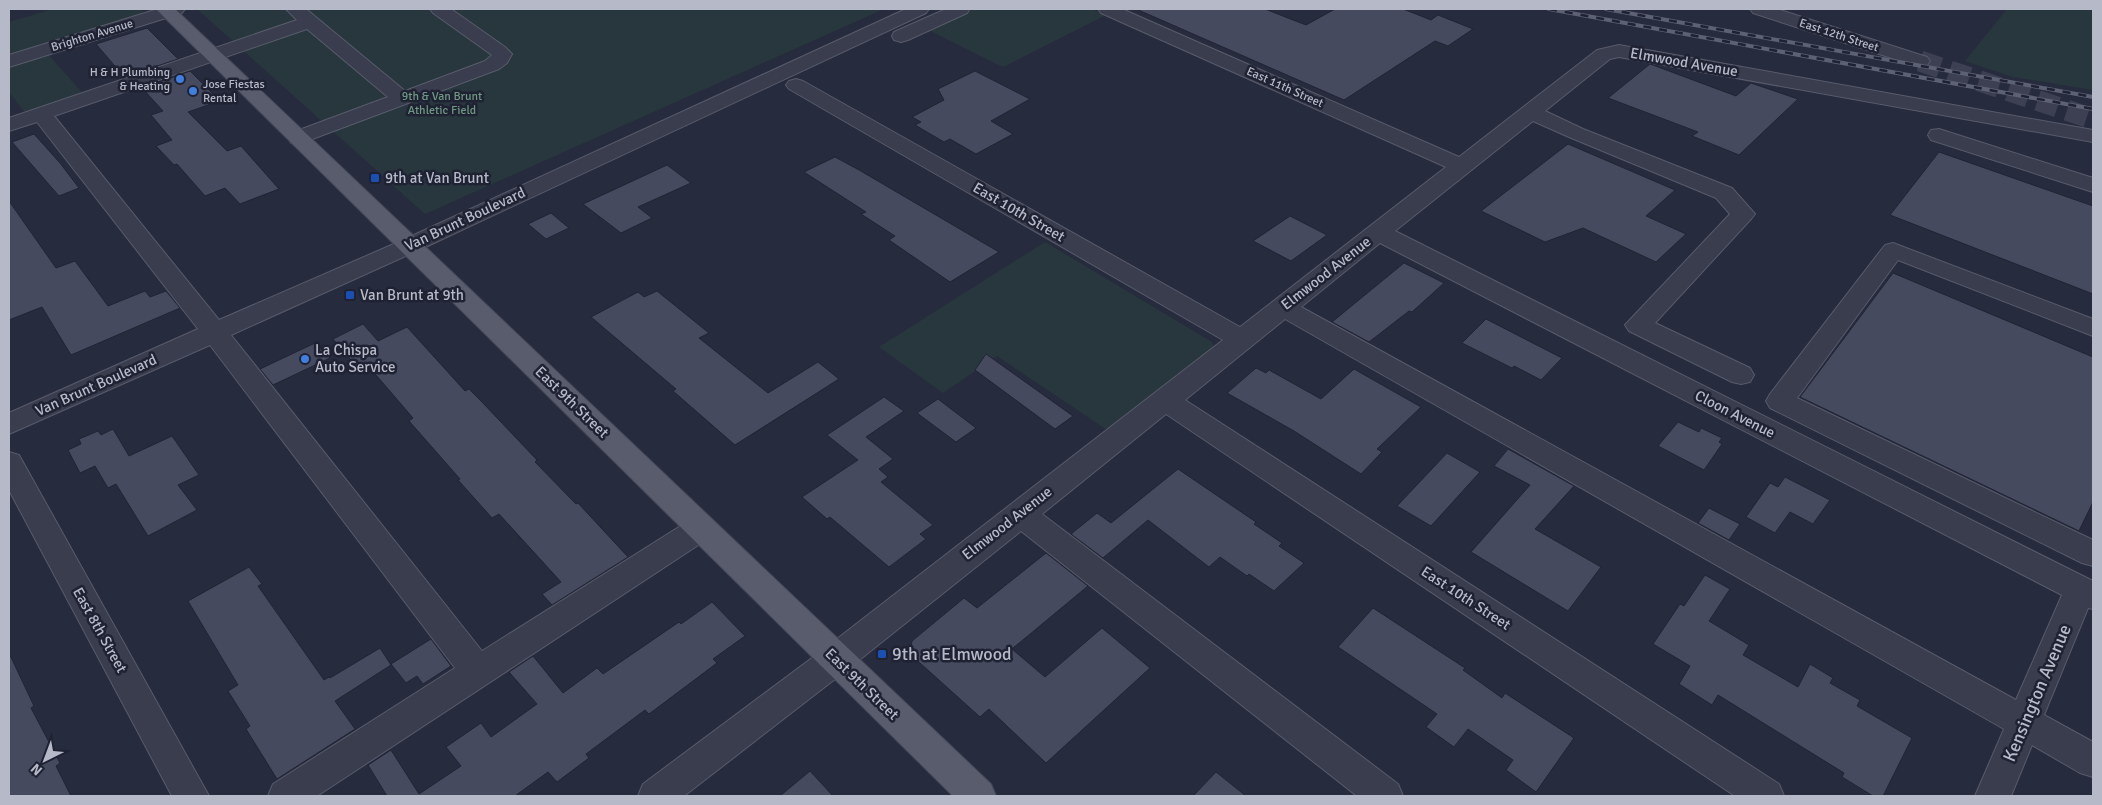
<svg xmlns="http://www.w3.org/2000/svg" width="2102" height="805" font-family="Signika,sans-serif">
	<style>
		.green { fill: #28373e }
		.building { fill: #454a5f; stroke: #212434 }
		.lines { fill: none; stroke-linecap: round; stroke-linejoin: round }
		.minor-tunnel { stroke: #3c4052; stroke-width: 21; stroke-dasharray: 21 10; stroke-linecap: butt }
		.minor-casing { stroke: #585b6b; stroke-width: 2 }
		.major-casing { stroke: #434656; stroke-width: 2 }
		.minor { fill: #3a3d4d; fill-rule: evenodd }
		.major { fill: #585c6d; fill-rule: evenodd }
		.rail-casing { stroke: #5c6174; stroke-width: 4 }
		.rail { stroke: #1f2232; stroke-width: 2.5; stroke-dasharray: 8; stroke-linecap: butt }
		.shop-dot { fill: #3f7fe0; stroke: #1f2232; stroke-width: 2 }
		.transit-dot { fill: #1a4fb4; stroke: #1f2232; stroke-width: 2 }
		.labels { text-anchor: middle; stroke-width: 5; stroke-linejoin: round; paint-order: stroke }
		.far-street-label { font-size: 12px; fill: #b6b9c8; stroke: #1f2232 }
		.far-poi-label { font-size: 12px; fill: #b6b9c8; stroke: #1f2232; text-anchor: end }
		.far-park-label { font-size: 12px; fill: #6e9881; stroke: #1f2232 }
		.street-label { font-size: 15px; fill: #b6b9c8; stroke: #1f2232 }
		.poi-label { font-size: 15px; fill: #b6b9c8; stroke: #1f2232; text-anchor: start }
		.near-poi-label { font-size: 18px; fill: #b6b9c8; stroke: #1f2232; text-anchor: start }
		.near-street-label { font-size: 18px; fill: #b6b9c8; stroke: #1f2232 }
	</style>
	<rect width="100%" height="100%" fill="#262b3d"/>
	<!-- green -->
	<g class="green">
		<polygon points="53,9 141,9 143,11 142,14 137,17 9,57 9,22"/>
		<polygon points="197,9 884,9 425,214"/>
		<polygon points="975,9 1091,9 1106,15 1003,67 929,30"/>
		<polygon points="2007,9 2093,9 2093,90 2013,77 1965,61"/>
		<polygon points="48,54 84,95 26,114 9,92 9,66"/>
		<polygon points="1045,242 1212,342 1213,346 1210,351 1107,430 997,356 943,393 879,347"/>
	</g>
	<!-- building -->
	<g class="building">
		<polygon points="1136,9 1265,9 1306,25 1335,9 1403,9 1431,20 1438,15 1473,29 1448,46 1435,41 1344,100"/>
		<polygon points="147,28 178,59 130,75 126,70 120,72 96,44"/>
		<polygon points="1650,64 1736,96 1751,83 1798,99 1739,155 1692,136 1698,132 1608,98"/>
		<polygon points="190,71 220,101 188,112 227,151 241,146 279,189 240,204 225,188 205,196 177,164 174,165 156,146 172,140 151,115 163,111 142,88"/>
		<polygon points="975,71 1030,99 991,121 1013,134 976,154 950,139 944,142 915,125 921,122 912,117 944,100 938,89"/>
		<polygon points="34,134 60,163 79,188 59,196 12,142"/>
		<polygon points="1568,144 1675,190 1646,216 1686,234 1656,262 1583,228 1545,242 1481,211"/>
		<polygon points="1939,152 2093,206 2093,294 1890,215"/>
		<polygon points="835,157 859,170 999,252 950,282 889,240 895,236 861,214 866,212 804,172"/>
		<polygon points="667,165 691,183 638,207 652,218 621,233 583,204"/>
		<polygon points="9,201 56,268 75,261 108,306 145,291 150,297 166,291 180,308 71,355 42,307 9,320"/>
		<polygon points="551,213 569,228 546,239 528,224"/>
		<polygon points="1290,216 1327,235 1291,261 1253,241"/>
		<polygon points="1404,263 1444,283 1412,312 1409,311 1369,342 1332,322"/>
		<polygon points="1893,273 2093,357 2093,502 2079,531 1800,397"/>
		<polygon points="657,291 709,333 699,338 768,393 818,362 839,379 735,445 673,391 676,389 591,317 638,292 644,297"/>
		<polygon points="1486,319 1562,358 1541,380 1514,366 1512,368 1462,343"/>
		<polygon points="363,324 378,341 407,327 465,391 469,389 482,402 537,460 535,462 576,504 578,503 628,557 552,605 542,594 561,582 499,514 492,518 458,480 460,479 409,421 413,418 370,368 361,372 333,339"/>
		<polygon points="315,343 330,358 273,385 260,369"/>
		<polygon points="986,354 1073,416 1055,429 975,370"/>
		<polygon points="1256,368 1266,373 1269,370 1321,399 1354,369 1421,407 1377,449 1382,452 1361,474 1294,431 1227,393"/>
		<polygon points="884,397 904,411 866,437 893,459 879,469 888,477 881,482 933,525 920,534 926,539 889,567 830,517 827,519 802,497 858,460 827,435"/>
		<polygon points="938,399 976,428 956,442 917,413"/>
		<polygon points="1678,422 1699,432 1701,428 1722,438 1719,442 1722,444 1704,470 1658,446"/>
		<polygon points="113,429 129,456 172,436 199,475 178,485 197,510 148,536 116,484 108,488 95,466 80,473 68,450 81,444 79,439 98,431 101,435"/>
		<polygon points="1508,449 1574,486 1535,529 1601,567 1568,611 1471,552 1530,485 1494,466"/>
		<polygon points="1447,453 1480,472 1431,526 1397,506"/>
		<polygon points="1178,469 1256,522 1254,524 1282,543 1279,546 1304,563 1274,591 1249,574 1247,576 1220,557 1209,567 1148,520 1103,558 1071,534 1097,513 1111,523"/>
		<polygon points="1785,477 1830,500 1813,524 1790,512 1775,533 1746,517 1770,483 1778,487"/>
		<polygon points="1709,508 1740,524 1729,540 1698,523"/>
		<polygon points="1046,553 1088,586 1012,649 1045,677 1102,628 1150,668 1046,763 989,709 980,717 910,654 912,641 964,598 977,608"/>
		<polygon points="249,567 262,584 258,586 324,680 329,677 330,678 380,648 391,665 335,701 355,729 277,779 246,729 250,726 228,691 238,685 188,601"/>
		<polygon points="1705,575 1730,589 1709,621 1749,645 1743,655 1798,687 1810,664 1833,678 1830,683 1860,700 1857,706 1912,738 1883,796 1873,796 1842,777 1844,773 1718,695 1712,705 1679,684 1690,666 1653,644 1680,604 1684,606"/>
		<polygon points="712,602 745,636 713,659 717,663 649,714 645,710 586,754 589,758 557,782 548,772 515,796 387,796 368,765 391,750 419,794 461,766 446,747 481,723 491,737 537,704 509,672 533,656 563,693 597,668 603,674 679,622 681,624"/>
		<polygon points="1373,608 1465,668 1463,670 1502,698 1505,693 1574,738 1536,792 1506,770 1513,760 1468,729 1454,747 1426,727 1437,714 1338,647"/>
		<polygon points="431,639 451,666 423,684 417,676 406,683 391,664"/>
		<polygon points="9,653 34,706 31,708 60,763 56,766 71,796 9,796"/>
		<polygon points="810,771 833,796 780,796"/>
		<polygon points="1216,772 1246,796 1193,796"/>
	</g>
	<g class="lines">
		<!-- minor-tunnel -->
		<polyline class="minor-tunnel" points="1920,61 2093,119"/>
		<defs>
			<g id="minor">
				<polygon points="158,9 185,9 182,13 9,67 9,55"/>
				<polygon points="286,9 306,9 405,91 485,61 492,55 433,13 430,9 451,9 505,47 512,54 507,63 499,69 299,144 291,143 288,138 291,133 388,97 307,29 54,116 219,320 403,240 906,9 929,9 926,13 419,250 231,335 482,651 690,520 701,516 712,520 716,528 712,536 317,796 268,796 273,784 455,668 210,345 9,434 9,413 198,329 37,122 9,131 9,118 297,20"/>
				<polygon points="946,9 970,9 967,13 908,40 901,42 894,40 892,36 894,32"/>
				<path d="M1098,9h24l337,148 138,-107 22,-5 474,85v12l-474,-85 -9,2 -65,52 38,18 149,59 23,26 -4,5 -96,104 95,45 4,7 -4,7 -9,2 -9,-2 -103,-51 -4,-6 105,-111 -14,-16 -147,-61 -36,-16 -138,110 698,350v28l-5,-1 -44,107 49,27v35l-13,-4 -48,-28 -21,51h-36l29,-67 -719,-410 -100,81 594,384 5,12h-49l-569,-382 -124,100 356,270 5,12h-46l-336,-265 -173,138 -164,127h-46l5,-12 181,-135 399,-309 -434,-251 -3,-4 3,-4 7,-2 7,2 437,246 206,-160 -345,-154zM1380,243l682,352 -46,105 -715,-393z"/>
				<polygon points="1750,9 1777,9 1927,57 1930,61 1927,65 1920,67 1913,65 1753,13"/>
				<polygon points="1939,129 2093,178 2093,192 1931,140 1928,135 1931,130"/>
				<polygon points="1893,243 2093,319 2093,336 1898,260 1797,398 2093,540 2093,566 2082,563 1770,408 1766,401 1770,394 1885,245"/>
				<polygon points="9,452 19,455 209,796 172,796 9,490"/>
			</g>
			<polygon id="major" points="156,9 175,9 991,784 996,796 953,796"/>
		</defs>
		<!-- minor casing -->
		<use href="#minor" class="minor-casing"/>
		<!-- major casing -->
		<use href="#major" class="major-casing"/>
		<!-- minor -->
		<use href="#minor" class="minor"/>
		<!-- major -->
		<use href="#major" class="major"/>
		<defs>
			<g id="rail">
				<polyline points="1549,9 2093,109"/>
				<polyline points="1606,9 2093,97"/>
			</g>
		</defs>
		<!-- rail casing -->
		<use href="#rail" class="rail-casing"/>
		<!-- rail -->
		<use href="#rail" class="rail"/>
	</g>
	<!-- markers -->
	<g class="shop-dot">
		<circle cx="180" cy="79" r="5"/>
		<circle cx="193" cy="91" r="5"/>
		<circle cx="305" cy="359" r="5"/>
	</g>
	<g class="transit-dot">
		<rect x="370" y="173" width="10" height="10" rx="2.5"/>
		<rect x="345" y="290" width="10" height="10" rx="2.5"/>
		<rect x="877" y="649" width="10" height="10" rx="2.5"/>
	</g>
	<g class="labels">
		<!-- far-street labels -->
		<g class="far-street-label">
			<text transform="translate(92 35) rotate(-17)" y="4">Brighton Avenue</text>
			<text transform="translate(1839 35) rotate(18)" y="4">East 12th Street</text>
			<text transform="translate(1285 87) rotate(24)" y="4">East 11th Street</text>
		</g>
		<!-- far-poi labels -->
		<g class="far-poi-label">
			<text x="170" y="76">H &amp; H Plumbing<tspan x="170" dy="14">&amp; Heating</tspan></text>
			<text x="203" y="88" text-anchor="start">Jose Fiestas<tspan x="203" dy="14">Rental</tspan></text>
		</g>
		<!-- far-park labels -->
		<g class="far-park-label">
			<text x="442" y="100">9th &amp; Van Brunt<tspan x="442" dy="14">Athletic Field</tspan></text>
		</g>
		<!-- street labels -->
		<g class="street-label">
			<text transform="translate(1684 62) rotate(10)" y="5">Elmwood Avenue</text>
			<text transform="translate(1019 212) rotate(30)" y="5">East 10th Street</text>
			<text transform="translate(465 219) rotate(-25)" y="5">Van Brunt Boulevard</text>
			<text transform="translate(1326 273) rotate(-38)" y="5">Elmwood Avenue</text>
			<text transform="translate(96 385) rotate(-24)" y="5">Van Brunt Boulevard</text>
			<text transform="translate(572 402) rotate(44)" y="5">East 9th Street</text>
			<text transform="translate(1735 414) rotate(27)" y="5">Cloon Avenue</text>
			<text transform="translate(1007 523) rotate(-38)" y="5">Elmwood Avenue</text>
			<text transform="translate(1466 598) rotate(33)" y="5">East 10th Street</text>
			<text transform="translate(100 630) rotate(61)" y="5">East 8th Street</text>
			<text transform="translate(862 684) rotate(44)" y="5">East 9th Street</text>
		</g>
		<!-- poi labels -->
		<g class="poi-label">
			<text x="385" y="183">9th at Van Brunt</text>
			<text x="360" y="300">Van Brunt at 9th</text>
			<text x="315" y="355">La Chispa<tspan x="315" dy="17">Auto Service</tspan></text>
		</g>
		<!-- near-poi labels -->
		<g class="near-poi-label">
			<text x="892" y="660">9th at Elmwood</text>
		</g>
		<!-- near-street labels -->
		<g class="near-street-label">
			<text transform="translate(2037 693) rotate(-67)" y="6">Kensington Avenue</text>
		</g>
	</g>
	<!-- border -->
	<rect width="2102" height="805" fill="none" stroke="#b6b9c8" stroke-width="20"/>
	<!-- north arrow -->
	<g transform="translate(45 760) rotate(222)" stroke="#1f2232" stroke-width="4" paint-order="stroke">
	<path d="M0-4L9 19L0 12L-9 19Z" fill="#b6b9c8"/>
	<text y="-8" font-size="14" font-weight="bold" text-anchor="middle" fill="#b6b9c8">N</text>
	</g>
</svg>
